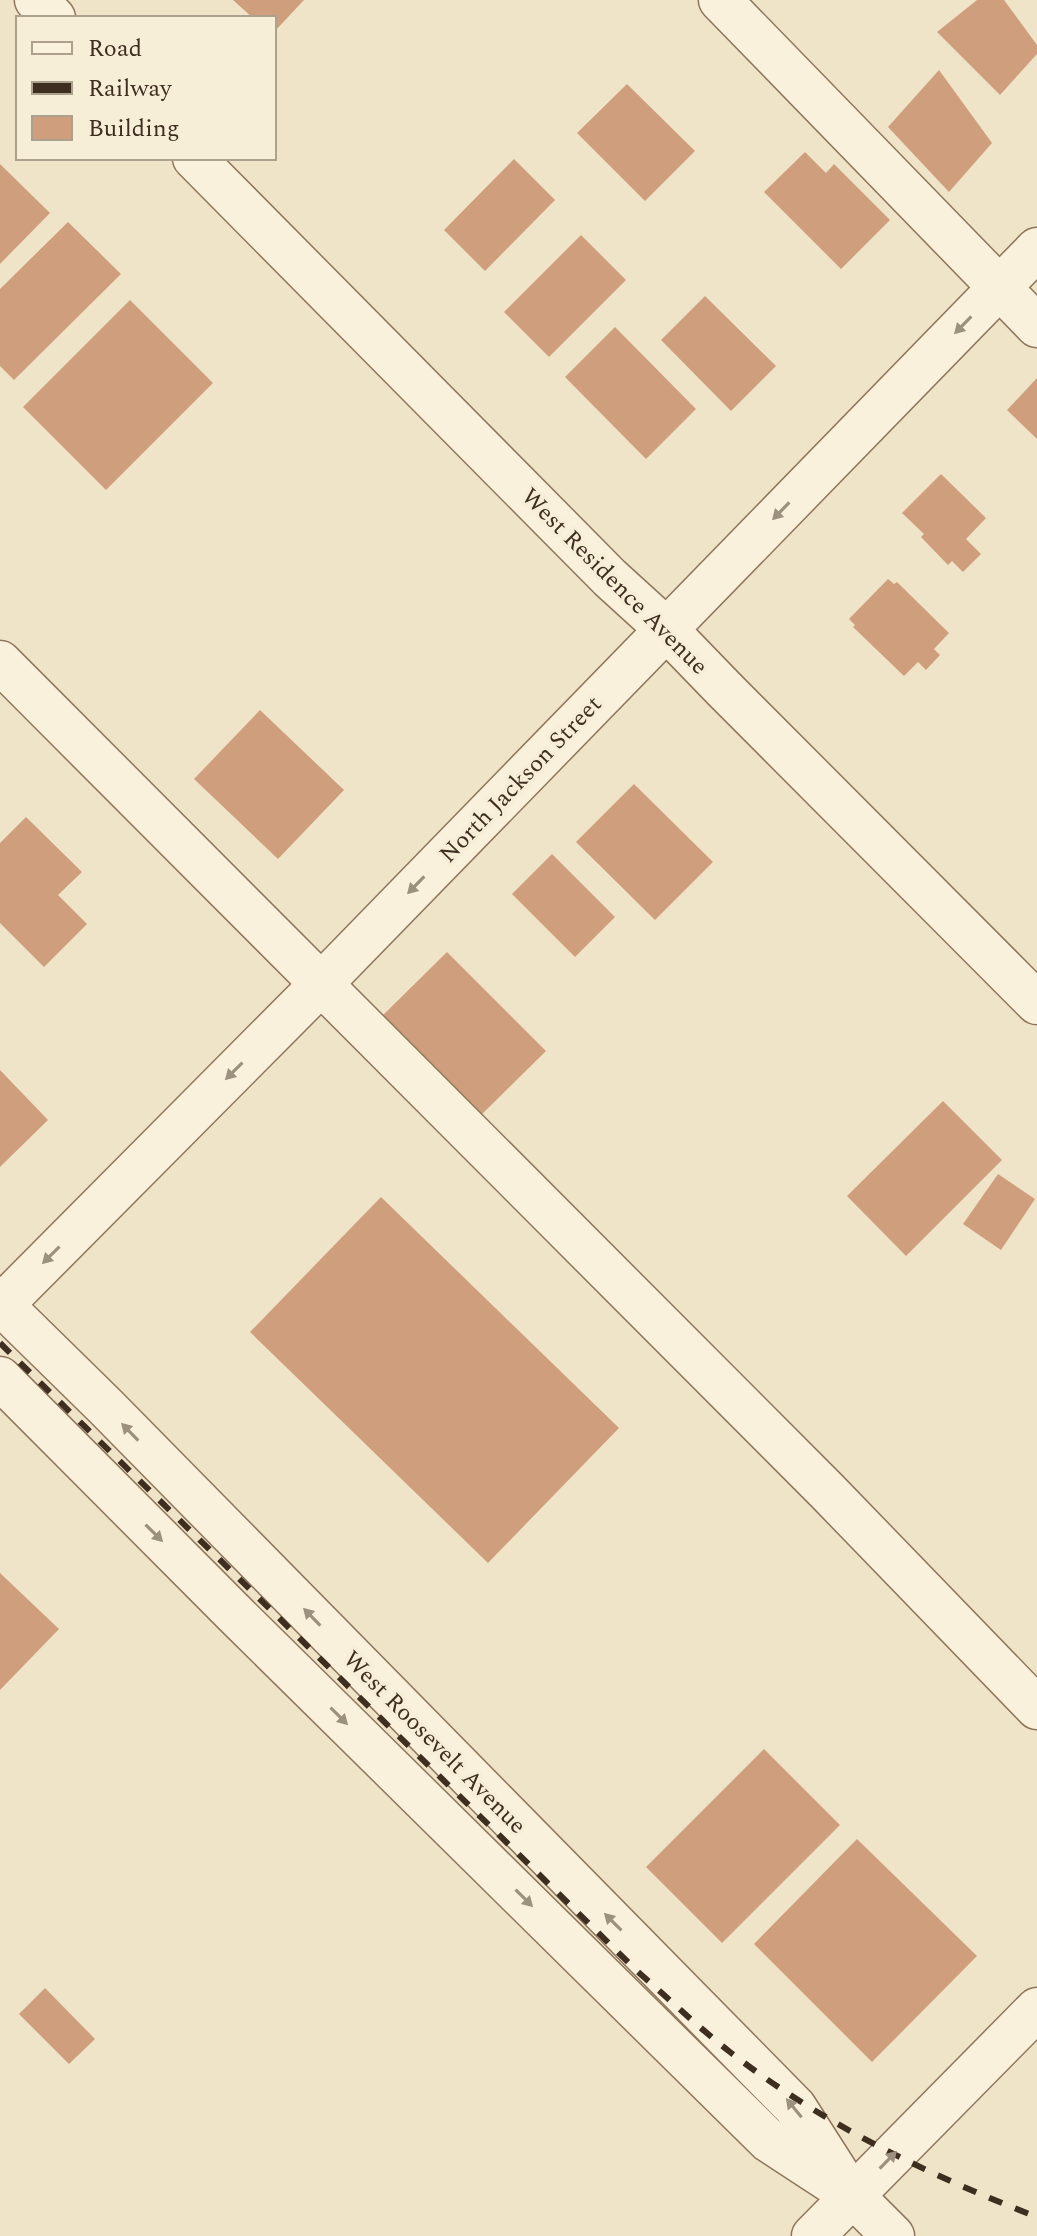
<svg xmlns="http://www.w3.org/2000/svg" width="1037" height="2236" font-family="Spectral,serif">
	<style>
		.building { fill: #cf9f7d }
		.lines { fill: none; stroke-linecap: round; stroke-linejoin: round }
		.minor-casing { stroke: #8d765c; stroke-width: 45 }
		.minor { stroke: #faf1dc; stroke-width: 42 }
		.rail { stroke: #3d2e20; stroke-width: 6; stroke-dasharray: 14 14; stroke-linecap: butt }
		.oneway { fill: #9c907e }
		.labels { text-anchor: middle; stroke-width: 7; stroke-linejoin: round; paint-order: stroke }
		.street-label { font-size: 24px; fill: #3d2e20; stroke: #f7eed8 }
	</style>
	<rect width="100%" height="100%" fill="#f0e4c8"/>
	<!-- building -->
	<g class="building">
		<polygon points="233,0 304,0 274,32 274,18 253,18"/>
		<polygon points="977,0 1004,0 1037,45 1037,54 1000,95 937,32"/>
		<polygon points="939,70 992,143 949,192 888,127"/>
		<polygon points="627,84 695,151 645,201 577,133"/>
		<polygon points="805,152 826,173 834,164 890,220 841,269 764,192"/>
		<polygon points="514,159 555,200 485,271 444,230"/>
		<polygon points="0,164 50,213 0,264"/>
		<polygon points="68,222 121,274 14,380 0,366 0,289"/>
		<polygon points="581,235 626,280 549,357 504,312"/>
		<polygon points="705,296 776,366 731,411 661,340"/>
		<polygon points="130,300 213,383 106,490 23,407"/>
		<polygon points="615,327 696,409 646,459 565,377"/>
		<polygon points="1037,378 1037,439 1007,410"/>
		<polygon points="941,474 986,518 966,539 981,554 963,572 952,561 948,565 921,537 924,534 902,513"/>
		<polygon points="888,579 894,584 897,582 949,633 934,649 940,655 926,670 918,662 904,676 853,627 855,625 849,619"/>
		<polygon points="260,710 344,790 278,859 194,779"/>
		<polygon points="634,784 713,862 655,920 576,842"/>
		<polygon points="26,817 82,872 58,895 87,924 44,967 0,923 0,843"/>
		<polygon points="552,854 615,917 575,957 512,894"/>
		<polygon points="447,952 546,1051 474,1122 375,1023"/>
		<polygon points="0,1070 48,1120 0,1167"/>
		<polygon points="943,1101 1002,1160 906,1256 847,1196"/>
		<polygon points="998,1174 1035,1199 1001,1250 963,1224"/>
		<polygon points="381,1197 619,1428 488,1563 250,1332"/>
		<polygon points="0,1573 59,1629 0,1690"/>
		<polygon points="764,1749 840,1825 722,1943 646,1867"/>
		<polygon points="857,1839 977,1956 872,2062 754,1944"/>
		<polygon points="45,1988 95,2039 69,2064 19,2014"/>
	</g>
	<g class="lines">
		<defs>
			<g id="minor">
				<polyline points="36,0 54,18"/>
				<polyline points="720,0 1037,326"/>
				<polyline points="194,158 610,578 666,629 724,689 1037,1003"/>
				<polyline points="0,662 827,1491 1037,1708"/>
				<polyline points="0,1303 106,1407 795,2107 843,2182"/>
				<polyline points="0,1307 322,983 1037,249"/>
				<polyline points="0,1378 237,1616 769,2141 853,2196 893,2236"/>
				<polyline points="813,2236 1037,2009"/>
			</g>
		</defs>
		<!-- minor casing -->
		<use href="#minor" class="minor-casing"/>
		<!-- minor -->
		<use href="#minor" class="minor"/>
		<!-- rail -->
		<path class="rail" d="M0,1343l637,628c31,27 61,56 93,81 92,72 199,123 307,165"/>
	</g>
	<!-- one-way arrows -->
	<defs><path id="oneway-solid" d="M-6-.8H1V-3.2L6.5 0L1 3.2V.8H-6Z" transform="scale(2)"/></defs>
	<g class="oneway">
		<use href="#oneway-solid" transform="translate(963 325) rotate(134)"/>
		<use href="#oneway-solid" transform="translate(781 511) rotate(134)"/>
		<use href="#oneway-solid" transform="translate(416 885) rotate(134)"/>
		<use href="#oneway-solid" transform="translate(234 1071) rotate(135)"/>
		<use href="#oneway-solid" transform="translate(51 1255) rotate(135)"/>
		<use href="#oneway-solid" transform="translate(130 1432) rotate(-134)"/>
		<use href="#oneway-solid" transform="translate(154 1533) rotate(45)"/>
		<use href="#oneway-solid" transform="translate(312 1617) rotate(-134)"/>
		<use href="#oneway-solid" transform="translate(339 1716) rotate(45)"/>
		<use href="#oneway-solid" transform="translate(524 1898) rotate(45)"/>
		<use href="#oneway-solid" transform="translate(613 1922) rotate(-135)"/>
		<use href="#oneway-solid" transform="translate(794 2108) rotate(-129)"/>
		<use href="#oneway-solid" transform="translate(888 2160) rotate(-46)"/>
	</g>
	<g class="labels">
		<!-- street labels -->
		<g class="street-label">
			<text transform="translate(615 581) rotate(45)" y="8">West Residence Avenue</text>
			<text transform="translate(520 779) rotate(-46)" y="8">North Jackson Street</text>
			<text transform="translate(435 1742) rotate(45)" y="8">West Roosevelt Avenue</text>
		</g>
	</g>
	<!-- legend -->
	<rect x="16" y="16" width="260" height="144" fill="#f7eed8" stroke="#ada18e" stroke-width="2"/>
	<rect x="32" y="42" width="40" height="12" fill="#faf1dc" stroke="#ada18e" stroke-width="2"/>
	<text x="88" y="56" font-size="24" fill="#3d2e20">Road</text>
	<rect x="32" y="82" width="40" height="12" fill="#3d2e20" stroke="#ada18e" stroke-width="2"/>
	<text x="88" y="96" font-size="24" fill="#3d2e20">Railway</text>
	<rect x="32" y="116" width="40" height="24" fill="#cf9f7d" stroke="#ada18e" stroke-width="2"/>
	<text x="88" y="136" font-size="24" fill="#3d2e20">Building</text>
</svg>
